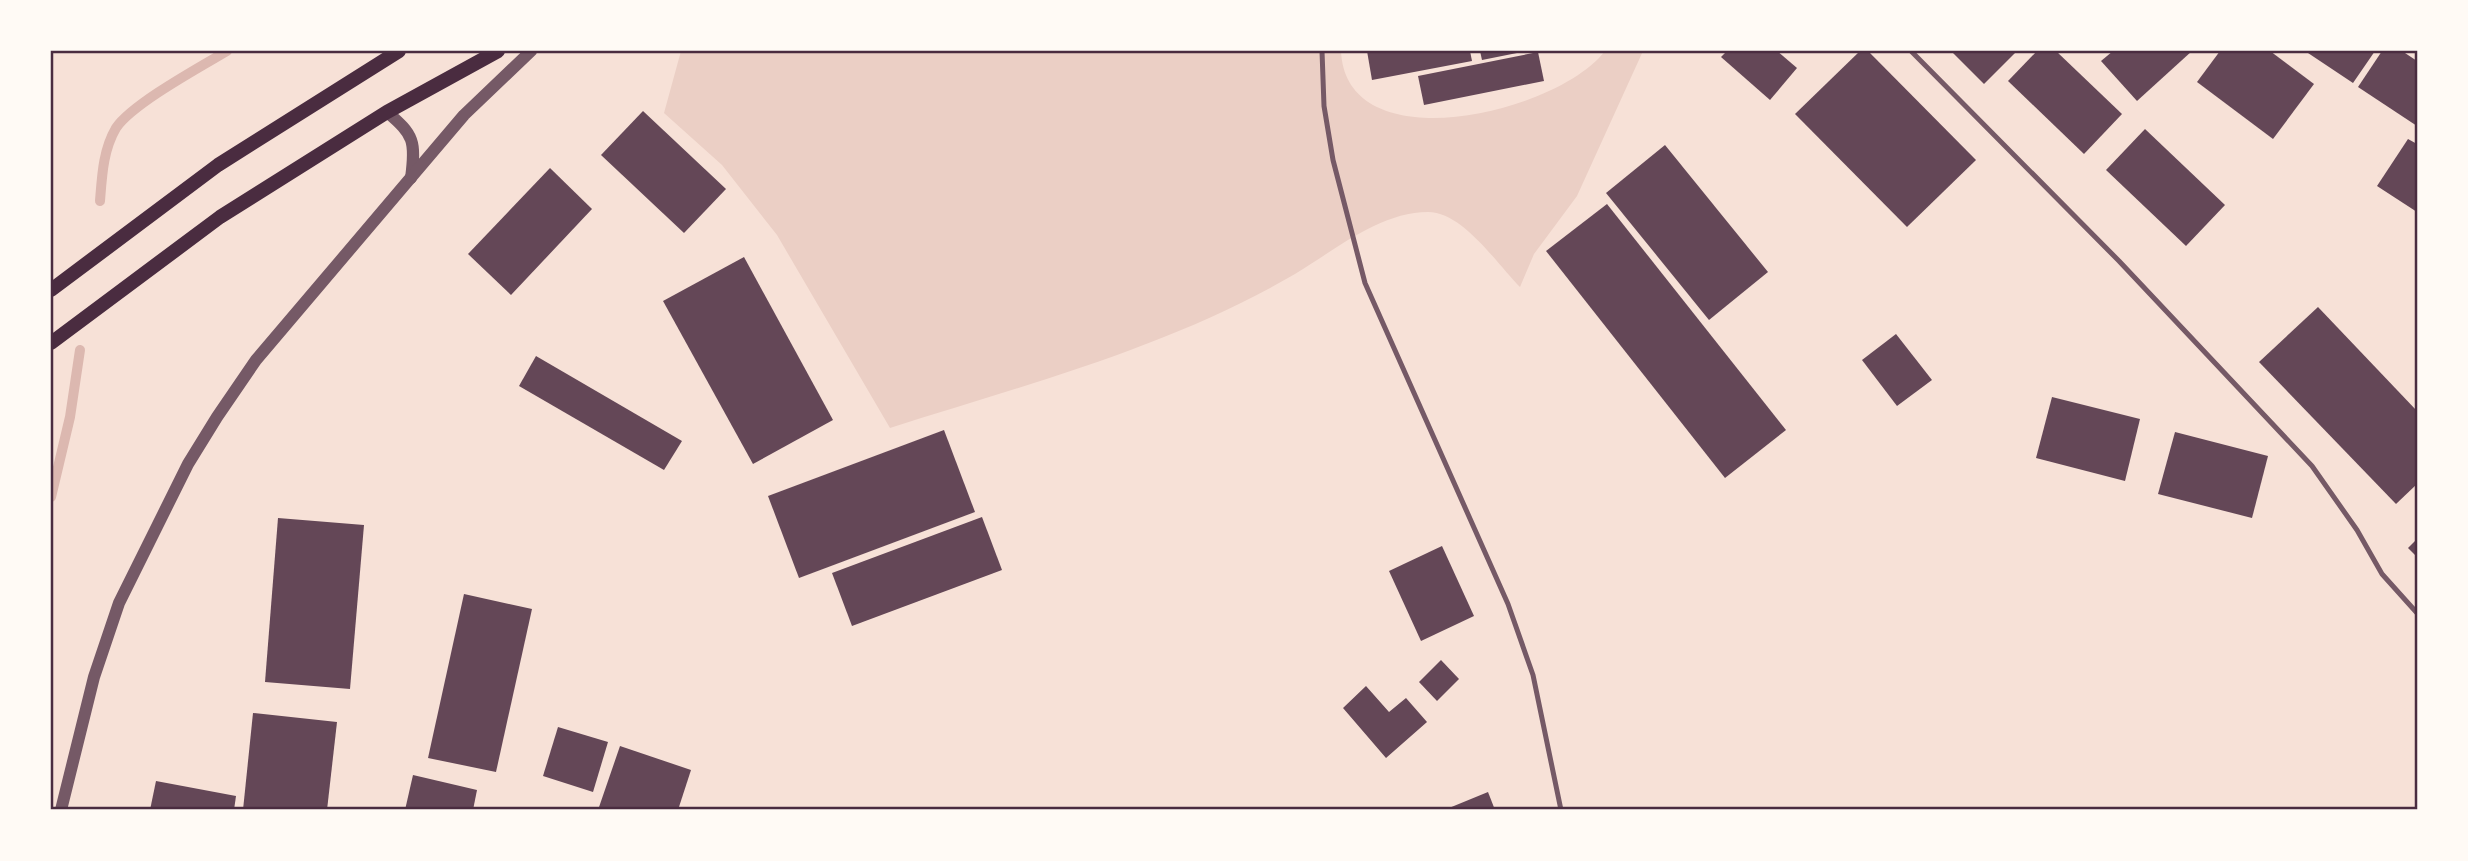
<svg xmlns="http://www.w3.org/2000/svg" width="2468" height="861" font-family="'Space Grotesk',sans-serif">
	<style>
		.green { fill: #ebcfc5 }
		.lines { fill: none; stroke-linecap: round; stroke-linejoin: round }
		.stream { stroke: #dcb8b0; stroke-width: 10 }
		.building { fill: #644757 }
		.service { stroke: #755966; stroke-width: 5 }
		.tertiary { stroke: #755966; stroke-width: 12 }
		.secondary { stroke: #4a2c40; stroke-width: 14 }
		.neatline { fill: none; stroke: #4a2c40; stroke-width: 2.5 }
	</style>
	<rect width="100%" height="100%" fill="#f7e1d7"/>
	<!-- green -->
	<path class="green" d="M681,51h660c5,113 217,62 264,0h38l-66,145 -43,58 -14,33c-23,-23 -57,-75 -92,-75 -48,0 -93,38 -133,62 -125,73 -267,110 -405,154l-113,-193 -55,-70 -58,-52z"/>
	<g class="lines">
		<!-- stream -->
		<g class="stream">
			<path d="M100,201c2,-25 3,-51 16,-73 16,-24 84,-61 111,-77"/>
			<polyline points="51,497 70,417 80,350"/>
		</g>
	</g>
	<!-- building -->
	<g class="building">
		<polygon points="1367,51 1470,51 1472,61 1372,80"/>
		<polygon points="1480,51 1522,51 1522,52 1482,60"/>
		<polygon points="1727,51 1777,51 1797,68 1770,100 1721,57"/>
		<polygon points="1860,51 1868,51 1976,160 1907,227 1795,114"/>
		<polygon points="1951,51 2017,51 1984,84"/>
		<polygon points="2037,51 2056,51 2122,114 2084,154 2008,81"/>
		<polygon points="2113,51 2192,51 2137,101 2101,61"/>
		<polygon points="2220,51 2270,51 2314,84 2273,139 2197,82"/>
		<polygon points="2305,51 2375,51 2353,83"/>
		<polygon points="2382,51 2402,51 2417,61 2417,126 2358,87"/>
		<polygon points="1538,52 1544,81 1424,105 1418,76"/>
		<polygon points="643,111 726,189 684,233 601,155"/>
		<polygon points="2145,129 2225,205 2186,246 2106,170"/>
		<polygon points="2408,139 2417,144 2417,212 2377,186"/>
		<polygon points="1665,145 1768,272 1709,320 1606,193"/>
		<polygon points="550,168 592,209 511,295 468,254"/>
		<polygon points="1607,204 1786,430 1725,478 1546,251"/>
		<polygon points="744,257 833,420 753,464 663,301"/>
		<polygon points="2318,307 2417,411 2417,484 2396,504 2259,362"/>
		<polygon points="1896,334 1932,380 1897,406 1862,360"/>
		<polygon points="536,356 682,441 664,470 519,386"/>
		<polygon points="2052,397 2140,419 2125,481 2036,458"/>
		<polygon points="944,430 975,512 799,578 768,496"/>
		<polygon points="2175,432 2268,456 2252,518 2158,494"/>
		<polygon points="982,517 1002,570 852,626 832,573"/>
		<polygon points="278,518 364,525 350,689 265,682"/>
		<polygon points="2417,539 2417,557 2408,548"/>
		<polygon points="1442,546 1474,616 1421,641 1389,571"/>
		<polygon points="464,594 532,609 496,772 428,758"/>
		<polygon points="1441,660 1459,679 1437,701 1419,682"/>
		<polygon points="1366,686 1389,712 1406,698 1427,722 1386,758 1343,708"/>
		<polygon points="253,713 337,722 327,810 243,810"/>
		<polygon points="558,727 608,742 593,792 543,776"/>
		<polygon points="620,746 691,770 678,810 598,810"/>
		<polygon points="413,775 477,790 473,810 405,810"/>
		<polygon points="156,781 236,796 234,810 150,810"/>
		<polygon points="1488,792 1495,810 1450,810 1449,808"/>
	</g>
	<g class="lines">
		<!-- service -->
		<g class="service">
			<polyline points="1322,51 1324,106 1333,160 1365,283 1508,604 1533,675 1561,810"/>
			<polyline points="1911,51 2119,261 2312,466 2357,530 2382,574 2417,613"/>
		</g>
		<!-- tertiary -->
		<g class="tertiary">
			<path d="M387,112c27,23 29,29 24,66"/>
			<polyline points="61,810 94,677 119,603 188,464 217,417 256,360 464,115 531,51"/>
		</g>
		<!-- secondary -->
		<g class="secondary">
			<polyline points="51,290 218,165 399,51"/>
			<polyline points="51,343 220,217 387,112 498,51"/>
		</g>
	</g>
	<!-- border -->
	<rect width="2468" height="861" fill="none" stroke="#fffaf5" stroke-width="105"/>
	<rect x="52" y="52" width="2364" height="756" class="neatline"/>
</svg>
